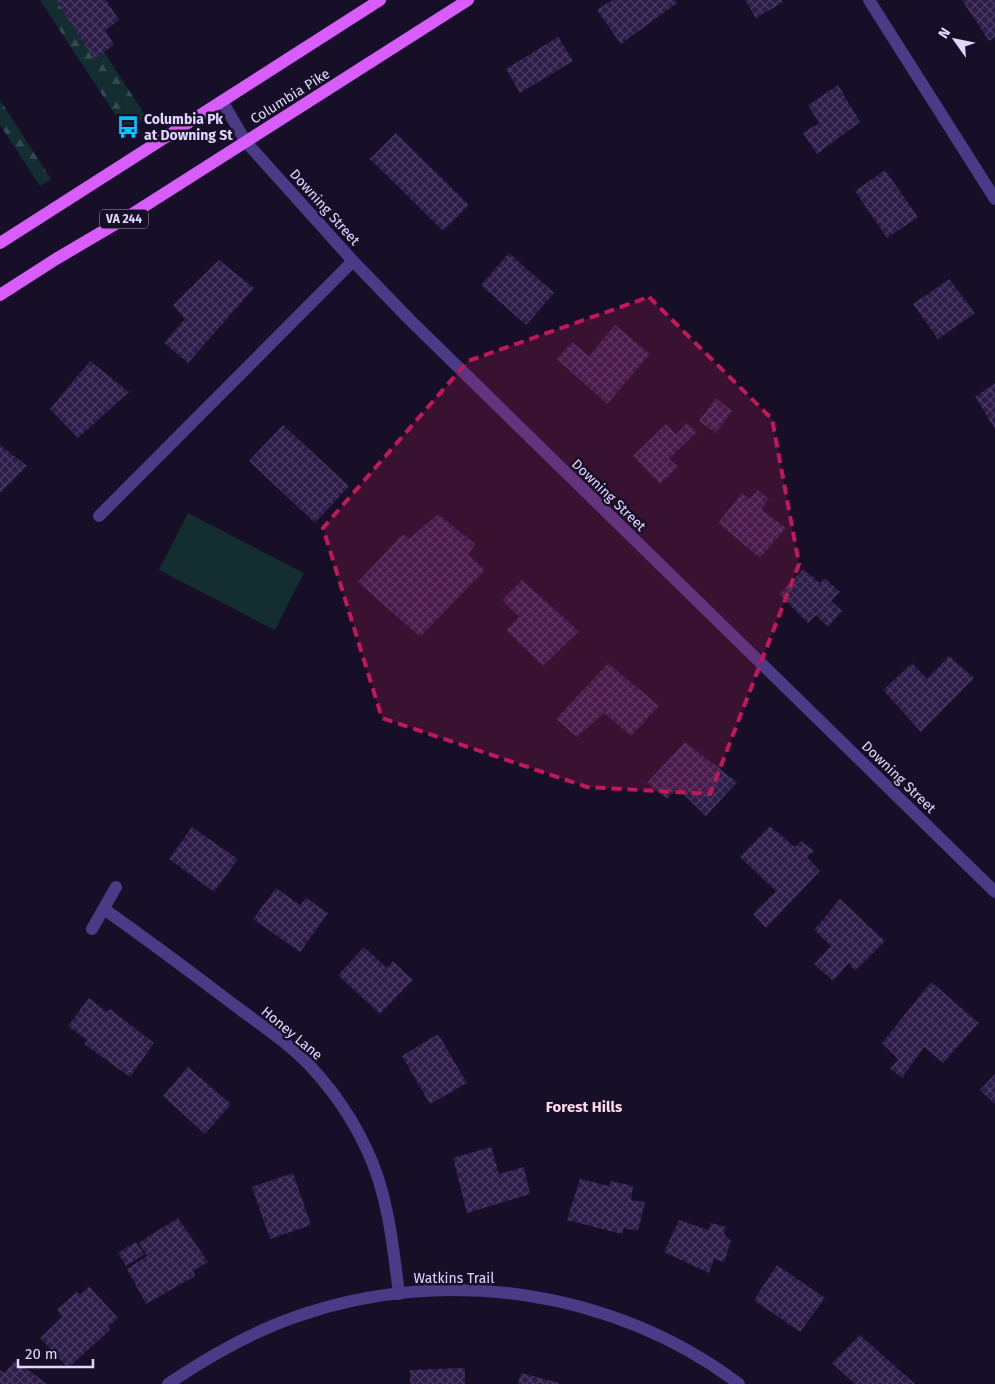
<svg xmlns="http://www.w3.org/2000/svg" width="995" height="1384" font-family="'Fira Sans',sans-serif">
	<style>
		.green { fill: #132d31 }
		.forest { fill: url(#forest-firs) }
		.building { fill: url(#building-cross-hatch) }
		.lines { fill: none; stroke-linecap: round; stroke-linejoin: round }
		.street { stroke: #493b86; stroke-width: 12 }
		.primary { stroke: #d95dfe; stroke-width: 12 }
		.marked { fill: #c2185b; fill-opacity: 0.2; stroke: #c2185b; stroke-width: 4; stroke-dasharray: 10 6; stroke-linejoin: round }
		.labels { text-anchor: middle; stroke-width: 5; stroke-linejoin: round; paint-order: stroke }
		.shield { fill: #170f27; stroke: #a49abe; stroke-width: 1 }
		.shield-label { font-size: 12px; font-weight: bold; fill: #e0d6ff }
		.street-label { font-size: 14px; fill: #e0d6ff; stroke: #170f27 }
		.poi-label { font-size: 14px; font-weight: bold; fill: #e0d6ff; stroke: #170f27; text-anchor: start }
		.neighbourhood-label { font-size: 15px; font-weight: bold; fill: #ffd8eb; stroke: #170f27 }
	</style>
	<defs>
		<pattern id="forest-firs" width="22" height="20" patternUnits="userSpaceOnUse" patternTransform="scale(1.25)"><rect width="22" height="20" fill="#132d31"/><path d="M5 1l3.5 6h-7zM16 11l3.5 6h-7z" fill="#354b50"/></pattern>
		<pattern id="building-cross-hatch" width="8" height="8" patternUnits="userSpaceOnUse" patternTransform="scale(1.25)"><rect width="8" height="8" fill="#2b1c48"/><path d="M0 0l8 8M0 8l8-8" fill="none" stroke="#493c63"/></pattern>
	</defs>
	<rect width="100%" height="100%" fill="#170f27"/>
	<!-- green -->
	<polygon class="green" points="188,513 304,573 275,630 159,570"/>
	<!-- forest -->
	<g class="forest">
		<polygon points="40,0 70,0 147,118 126,131"/>
		<polygon points="0,100 51,179 40,186 0,125"/>
	</g>
	<!-- building -->
	<g class="building">
		<polygon points="56,0 106,0 119,20 105,30 114,45 94,59"/>
		<polygon points="612,0 675,0 677,3 621,44 597,10"/>
		<polygon points="745,0 781,0 783,2 756,18"/>
		<polygon points="962,0 995,0 995,37 989,41"/>
		<polygon points="558,37 573,61 520,93 506,69"/>
		<polygon points="838,85 860,122 817,154 803,133 819,123 808,105"/>
		<polygon points="396,133 469,205 443,231 370,159"/>
		<polygon points="885,170 918,217 887,238 855,191"/>
		<polygon points="509,253 554,293 526,325 481,285"/>
		<polygon points="219,260 254,288 188,363 164,343 185,319 173,305"/>
		<polygon points="949,279 975,313 938,339 913,304"/>
		<polygon points="615,325 650,354 607,404 557,359 572,342 589,356"/>
		<polygon points="90,361 129,392 78,438 50,409"/>
		<polygon points="995,383 995,429 975,397"/>
		<polygon points="716,398 732,411 716,433 699,421"/>
		<polygon points="687,423 697,432 669,459 678,467 660,484 633,456 666,424 676,434"/>
		<polygon points="283,425 349,486 315,523 249,461"/>
		<polygon points="0,445 27,466 0,493"/>
		<polygon points="758,490 769,499 761,509 786,528 760,558 718,523 742,493 749,499"/>
		<polygon points="438,514 475,544 468,554 485,570 420,637 358,582 403,534 409,539"/>
		<polygon points="803,569 820,583 825,578 840,592 831,601 842,611 828,627 816,615 808,623 779,594"/>
		<polygon points="522,580 579,631 543,666 506,630 519,617 502,600"/>
		<polygon points="949,656 974,678 921,732 883,690 912,663 927,679"/>
		<polygon points="608,663 659,706 631,736 604,713 577,737 556,719"/>
		<polygon points="685,742 737,782 706,816 677,788 667,799 647,783"/>
		<polygon points="770,826 795,847 801,841 814,851 807,857 820,871 766,928 753,914 776,891 740,857"/>
		<polygon points="192,827 238,859 214,892 169,859"/>
		<polygon points="276,888 300,905 306,898 328,913 300,952 253,919"/>
		<polygon points="840,899 885,941 855,971 849,963 833,981 814,964 831,946 814,930"/>
		<polygon points="364,947 387,968 393,961 413,980 380,1014 338,975"/>
		<polygon points="931,982 979,1023 943,1063 924,1047 902,1078 890,1069 898,1059 882,1043"/>
		<polygon points="89,998 107,1012 110,1009 154,1043 130,1077 84,1044 87,1040 68,1026"/>
		<polygon points="438,1034 467,1083 430,1104 402,1056"/>
		<polygon points="188,1067 231,1104 205,1134 163,1096"/>
		<polygon points="995,1074 995,1104 980,1090"/>
		<polygon points="491,1147 499,1174 524,1167 530,1194 467,1213 453,1158"/>
		<polygon points="293,1173 311,1225 270,1239 252,1187"/>
		<polygon points="580,1179 609,1186 611,1181 633,1186 631,1200 645,1202 638,1231 624,1228 622,1234 567,1220"/>
		<polygon points="178,1218 208,1262 193,1271 195,1276 146,1304 127,1269 147,1256 138,1243"/>
		<polygon points="679,1220 709,1230 711,1223 726,1227 724,1234 731,1241 724,1262 714,1259 709,1273 664,1252"/>
		<polygon points="136,1242 144,1255 126,1266 118,1253"/>
		<polygon points="777,1265 825,1298 800,1332 754,1300"/>
		<polygon points="89,1286 118,1318 108,1327 110,1330 68,1368 40,1338 62,1317 57,1309 77,1292 80,1295"/>
		<polygon points="860,1335 915,1384 855,1384 832,1363"/>
		<polygon points="15,1361 16,1361 47,1384 0,1384 0,1370 4,1373"/>
		<polygon points="465,1368 465,1384 410,1384 410,1370"/>
		<polygon points="521,1373 559,1383 559,1384 518,1384"/>
	</g>
	<g class="lines">
		<!-- street -->
		<g class="street">
			<polyline points="869,0 995,199"/>
			<polyline points="222,101 246,142 353,261 409,319 995,892"/>
			<polyline points="99,516 353,261"/>
			<path d="M104,909c38,27 76,55 113,83 22,17 45,33 67,50 35,28 64,67 83,108 21,44 26,96 32,144"/>
			<polyline points="92,929 116,887"/>
			<path d="M168,1384c41,-28 83,-52 130,-68 147,-51 317,-26 441,68"/>
		</g>
		<!-- primary -->
		<g class="primary">
			<polyline points="0,243 380,0"/>
			<polyline points="0,295 56,259 129,216 468,0"/>
		</g>
	</g>
	<!-- marked area -->
	<path class="marked" d="M649,297l123,122 27,145 -89,230 -123,-7 -205,-69 -59,-190 145,-167z"/>
	<!-- icons -->
	<defs>
		<symbol id="bus-bare" viewBox="-9 -9 18 18"><path d="M-5-6H5V4H4V6H2V4H-2V6H-4V4H-5ZM-3.5-4V0h7V-4ZM-3.5 1.2v1.5H-2V1.2ZM2 1.2v1.5H3.5V1.2Z" fill="#03c0fe" stroke="#170f27" stroke-width="2.5" paint-order="stroke"/></symbol>
	</defs>
	<g fill-rule="evenodd">
		<use href="#bus-bare" x="112" y="111" width="32" height="32"/>
	</g>
	<g class="labels">
		<!-- shield labels -->
		<rect class="shield" x="100" y="209.5" width="48" height="19" rx="4"/>
		<g class="shield-label">
			<text x="124" y="223">VA 244</text>
		</g>
		<!-- street labels -->
		<g class="street-label">
			<text transform="translate(290 96) rotate(-32)" y="5">Columbia Pike</text>
			<text transform="translate(325 207) rotate(48)" y="5">Downing Street</text>
			<text transform="translate(609 495) rotate(44)" y="5">Downing Street</text>
			<text transform="translate(899 777) rotate(44)" y="5">Downing Street</text>
			<text transform="translate(292 1033) rotate(40)" y="5">Honey Lane</text>
			<text x="454" y="1283">Watkins Trail</text>
		</g>
		<!-- poi labels -->
		<g class="poi-label">
			<text x="144" y="124">Columbia Pk<tspan x="144" dy="16">at Downing St</tspan></text>
		</g>
		<!-- neighbourhood labels -->
		<g class="neighbourhood-label">
			<text x="584" y="1112">Forest Hills</text>
		</g>
	</g>
	<!-- north arrow -->
	<g transform="translate(955 40) rotate(303)" stroke="#170f27" stroke-width="4" paint-order="stroke">
	<path d="M0-4L9 19L0 12L-9 19Z" fill="#e0d6ff"/>
	<text y="-8" font-size="14" font-weight="bold" text-anchor="middle" fill="#e0d6ff">N</text>
	</g>
	<!-- scale -->
	<path d="M18 1359v8h75v-8" fill="none" stroke="#e0d6ff" stroke-width="2.5"/>
	<text x="25" y="1359" font-size="15" fill="#e0d6ff" stroke="#170f27" stroke-width="4" paint-order="stroke">20 m</text>
</svg>
